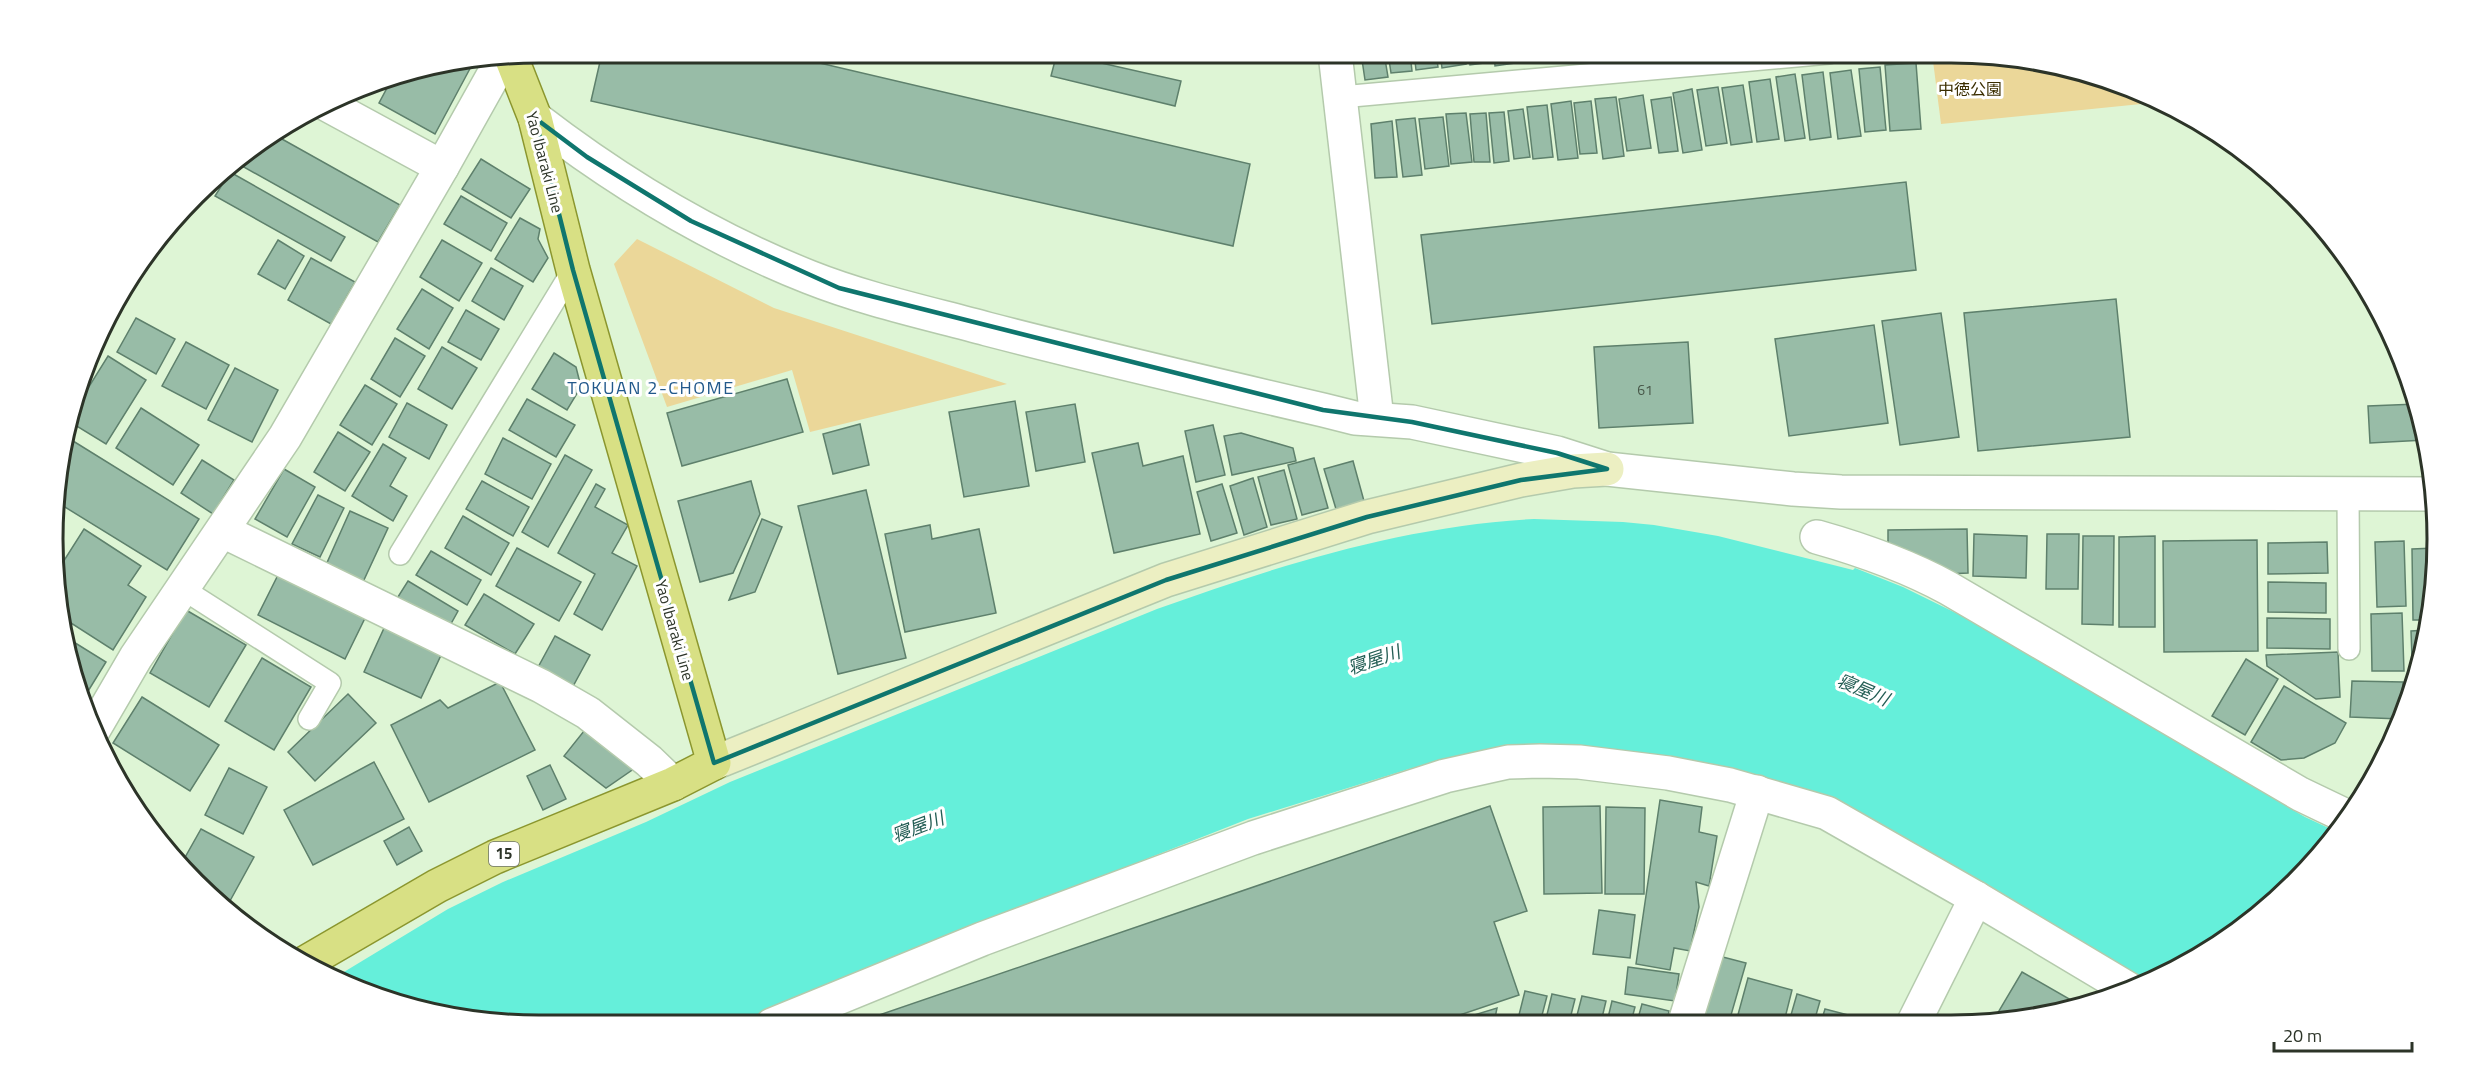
<svg xmlns="http://www.w3.org/2000/svg" width="2490" height="1078" font-family="'Titillium Web','Noto Sans JP',sans-serif">
	<style>
		.green { fill: #ebd799 }
		.water { fill: #65efda }
		.building { fill: #98bca7; stroke: #5e806c; stroke-width: 1.5 }
		.lines { fill: none; stroke-linecap: round; stroke-linejoin: round }
		.lane-casing { stroke: #b4caac; stroke-width: 24 }
		.street-casing { stroke: #b4caac; stroke-width: 36 }
		.secondary-casing { stroke: #b4caac; stroke-width: 36 }
		.primary-casing { stroke: #8b962e; stroke-width: 36 }
		.lane { stroke: #fff; stroke-width: 21 }
		.street { stroke: #fff; stroke-width: 33 }
		.secondary { stroke: #ecefc2; stroke-width: 33 }
		.primary { stroke: #d8e084; stroke-width: 33 }
		.marked { fill: none; stroke: #0f766e; stroke-width: 4.5; stroke-linejoin: round }
		.labels { text-anchor: middle; stroke-width: 6; stroke-linejoin: round; paint-order: stroke }
		.number-label { font-size: 14px; fill: #475648 }
		.shield { fill: #fff; stroke: #6b7168; stroke-width: 1.5 }
		.shield-label { font-size: 15px; font-weight: bold; fill: #2c3428 }
		.park-label { font-size: 16px; fill: #3b2e01; stroke: #fff }
		.street-label { font-size: 16px; fill: #2c3428; stroke: #fff }
		.neighbourhood-label { font-size: 18px; letter-spacing: 1.5px; fill: #22598b; stroke: #fff }
		.water-label { font-size: 18px; font-style: italic; fill: #235d54; stroke: #fff }
		.rim { fill: none; stroke: #2c3428; stroke-width: 3 }
	</style>
	<rect width="100%" height="100%" fill="#def5d5"/>
	<!-- green -->
	<g class="green">
		<polygon points="1932,53 1951,53 2108,78 2161,102 1941,124"/>
		<polygon points="637,239 774,308 1007,384 810,432 792,370 667,407 614,264"/>
	</g>
	<!-- water -->
	<path class="water" d="M1534,519l89,3 31,3 64,11 135,34 2,-2 48,19 55,27 347,203 30,14 -88,94 -101,58 -151,-91 -173,-97 -52,-16 -74,-18 -116,-14 -74,1 -42,7 -55,14 -161,50 -407,160 -109,46h-193l-157,-25 -48,-22 114,-69 55,-27 143,-60 84,-40 427,-173c123,-44 246,-83 377,-90z"/>
	<!-- building -->
	<g class="building">
		<polygon points="602,53 777,53 1250,164 1233,246 591,101"/>
		<polygon points="998,53 1045,53 1042,63"/>
		<polygon points="1057,53 1181,81 1175,106 1051,76"/>
		<polygon points="1361,53 1384,53 1388,77 1365,80"/>
		<polygon points="1388,53 1410,53 1412,71 1391,73"/>
		<polygon points="1414,53 1436,53 1438,67 1416,70"/>
		<polygon points="1440,53 1465,53 1466,64 1442,68"/>
		<polygon points="1469,53 1489,53 1491,62 1470,65"/>
		<polygon points="1494,53 1536,53 1537,60 1495,66"/>
		<polygon points="473,63 435,134 379,103 393,77"/>
		<polygon points="1916,63 1921,129 1890,131 1885,65"/>
		<polygon points="1880,67 1886,130 1865,132 1859,69"/>
		<polygon points="1851,70 1861,136 1838,139 1830,73"/>
		<polygon points="1823,72 1831,137 1810,140 1802,75"/>
		<polygon points="1795,74 1805,138 1785,141 1776,77"/>
		<polygon points="1770,79 1779,139 1757,142 1749,82"/>
		<polygon points="1743,85 1752,142 1731,145 1722,88"/>
		<polygon points="1718,87 1727,143 1706,146 1697,90"/>
		<polygon points="1692,89 1702,150 1683,153 1673,93"/>
		<polygon points="1643,95 1651,148 1627,151 1619,99"/>
		<polygon points="1616,97 1624,156 1603,159 1595,99"/>
		<polygon points="1671,97 1678,151 1659,153 1651,100"/>
		<polygon points="1571,101 1578,158 1558,160 1551,104"/>
		<polygon points="1591,101 1597,153 1580,154 1574,103"/>
		<polygon points="1547,105 1553,157 1533,159 1527,107"/>
		<polygon points="1523,109 1530,157 1514,159 1508,111"/>
		<polygon points="1504,112 1509,161 1494,163 1489,113"/>
		<polygon points="1466,113 1472,162 1451,164 1446,114"/>
		<polygon points="1486,113 1490,162 1474,162 1470,114"/>
		<polygon points="1443,117 1449,166 1425,169 1419,119"/>
		<polygon points="1415,118 1422,175 1403,177 1396,120"/>
		<polygon points="1392,121 1397,177 1375,178 1371,124"/>
		<polygon points="273,134 400,205 378,242 242,166 253,149"/>
		<polygon points="481,159 530,189 511,218 462,189"/>
		<polygon points="230,172 345,237 331,261 215,196"/>
		<polygon points="1906,182 1916,270 1432,324 1421,235"/>
		<polygon points="461,196 507,223 491,251 444,224"/>
		<polygon points="520,218 540,229 538,239 548,258 533,282 495,259"/>
		<polygon points="278,240 304,256 285,289 258,274"/>
		<polygon points="442,240 482,263 459,301 420,277"/>
		<polygon points="311,258 355,282 331,324 288,300"/>
		<polygon points="491,268 523,286 504,320 472,301"/>
		<polygon points="422,289 453,308 429,349 397,329"/>
		<polygon points="2116,299 2130,437 1978,451 1964,313"/>
		<polygon points="466,310 499,329 481,360 448,342"/>
		<polygon points="1941,313 1959,437 1900,445 1882,321"/>
		<polygon points="136,318 175,339 156,374 117,352"/>
		<polygon points="1874,325 1888,423 1789,436 1775,339"/>
		<polygon points="395,338 425,356 400,397 371,379"/>
		<polygon points="186,342 229,365 206,409 162,386"/>
		<polygon points="1688,342 1693,423 1599,428 1594,347"/>
		<polygon points="442,347 477,368 452,409 418,389"/>
		<polygon points="554,353 576,367 581,387 567,410 532,389"/>
		<polygon points="108,356 146,380 106,444 70,422 75,409"/>
		<polygon points="235,368 278,390 252,442 208,420"/>
		<polygon points="787,379 803,432 682,466 667,413"/>
		<polygon points="365,385 397,404 372,445 340,425"/>
		<polygon points="527,399 575,425 556,457 509,430"/>
		<polygon points="1015,401 1029,486 964,497 949,412"/>
		<polygon points="407,403 447,425 429,459 389,437"/>
		<polygon points="1075,404 1085,462 1036,471 1026,412"/>
		<polygon points="2417,404 2425,440 2370,443 2368,406"/>
		<polygon points="141,408 199,445 173,485 116,448"/>
		<polygon points="860,424 869,465 833,474 823,434"/>
		<polygon points="1213,425 1225,475 1196,482 1185,431"/>
		<polygon points="338,432 370,452 345,491 314,472"/>
		<polygon points="1241,433 1293,448 1296,461 1232,475 1224,436"/>
		<polygon points="65,436 199,519 167,570 60,504 62,444"/>
		<polygon points="503,438 551,464 532,499 485,474"/>
		<polygon points="1138,443 1143,466 1183,456 1200,534 1114,553 1092,453"/>
		<polygon points="383,444 406,458 390,486 407,496 393,521 352,496"/>
		<polygon points="565,455 592,470 548,547 522,532"/>
		<polygon points="1314,458 1328,508 1302,515 1288,465"/>
		<polygon points="202,460 234,480 213,514 181,493"/>
		<polygon points="1353,461 1364,501 1336,509 1324,469"/>
		<polygon points="284,469 315,487 287,537 255,519"/>
		<polygon points="1284,470 1297,519 1271,525 1258,477"/>
		<polygon points="1253,478 1267,527 1244,535 1230,486"/>
		<polygon points="482,481 529,507 513,536 466,509"/>
		<polygon points="751,481 760,514 733,573 700,582 678,501"/>
		<polygon points="596,484 605,489 595,507 628,525 612,553 637,566 602,630 574,614 595,574 558,553"/>
		<polygon points="1222,484 1237,533 1211,541 1197,492"/>
		<polygon points="866,490 906,658 838,674 798,506"/>
		<polygon points="318,495 344,508 320,557 292,544"/>
		<polygon points="350,511 388,528 363,582 326,565"/>
		<polygon points="463,516 509,543 491,575 445,548"/>
		<polygon points="762,519 782,527 755,592 729,600"/>
		<polygon points="930,525 932,539 979,529 996,613 905,632 885,534"/>
		<polygon points="84,529 141,566 128,585 146,597 113,650 60,616 57,603 58,570"/>
		<polygon points="1967,529 1968,573 1947,574 1888,544 1888,530"/>
		<polygon points="1974,534 2027,536 2026,578 1973,576"/>
		<polygon points="2047,534 2079,534 2078,589 2046,589"/>
		<polygon points="2083,536 2114,536 2113,625 2082,624"/>
		<polygon points="2155,536 2155,627 2119,627 2119,537"/>
		<polygon points="2257,540 2258,651 2164,652 2163,541"/>
		<polygon points="2404,541 2406,606 2377,607 2375,542"/>
		<polygon points="2327,542 2328,573 2268,574 2268,543"/>
		<polygon points="517,548 581,582 559,621 496,586"/>
		<polygon points="2435,548 2433,603 2429,620 2413,620 2412,549"/>
		<polygon points="431,551 481,580 467,605 416,575"/>
		<polygon points="280,571 367,614 345,659 258,615"/>
		<polygon points="408,581 458,611 447,631 396,600"/>
		<polygon points="2268,582 2326,583 2326,613 2268,612"/>
		<polygon points="484,594 534,624 515,654 465,625"/>
		<polygon points="186,610 246,645 209,707 150,673"/>
		<polygon points="2402,613 2404,671 2372,671 2371,614"/>
		<polygon points="2267,618 2330,619 2330,649 2267,648"/>
		<polygon points="385,626 442,653 421,698 364,672"/>
		<polygon points="2427,630 2414,686 2413,686 2411,631"/>
		<polygon points="64,636 106,662 82,701 78,695"/>
		<polygon points="555,636 590,655 571,690 536,671"/>
		<polygon points="2338,652 2340,697 2316,699 2267,666 2266,655"/>
		<polygon points="262,658 311,687 274,750 225,721"/>
		<polygon points="2246,659 2278,679 2245,735 2212,716"/>
		<polygon points="2352,681 2403,682 2400,719 2350,717"/>
		<polygon points="500,682 535,750 429,802 391,725 440,700 448,708"/>
		<polygon points="2284,686 2346,723 2335,743 2304,758 2281,760 2251,742"/>
		<polygon points="348,694 376,723 315,781 288,752"/>
		<polygon points="142,697 219,745 190,791 113,743"/>
		<polygon points="588,726 638,766 606,788 564,756"/>
		<polygon points="374,762 404,819 313,865 284,810"/>
		<polygon points="550,765 566,799 543,810 527,776"/>
		<polygon points="229,768 267,787 243,834 205,815"/>
		<polygon points="1660,800 1702,807 1699,832 1717,836 1709,886 1696,882 1699,907 1690,951 1674,948 1670,970 1636,964"/>
		<polygon points="1490,806 1527,911 1494,922 1519,995 1436,1023 850,1025"/>
		<polygon points="1600,806 1602,893 1544,894 1543,807"/>
		<polygon points="1606,807 1645,808 1644,894 1605,894"/>
		<polygon points="409,827 422,851 397,865 384,841"/>
		<polygon points="201,829 254,857 225,910 218,905 183,861"/>
		<polygon points="1599,910 1635,915 1630,958 1593,954"/>
		<polygon points="1719,956 1746,963 1729,1022 1700,1022"/>
		<polygon points="1628,967 1679,974 1675,1001 1625,994"/>
		<polygon points="2022,972 2078,1004 2015,1021 1993,1021"/>
		<polygon points="1748,978 1792,990 1784,1022 1736,1022"/>
		<polygon points="1525,991 1547,996 1540,1023 1517,1023"/>
		<polygon points="1552,994 1575,999 1569,1023 1545,1023"/>
		<polygon points="1797,994 1820,1001 1814,1022 1789,1022"/>
		<polygon points="1582,996 1606,1001 1601,1022 1575,1023"/>
		<polygon points="1612,1001 1635,1007 1631,1022 1607,1022"/>
		<polygon points="1642,1004 1669,1011 1667,1022 1637,1022"/>
		<polygon points="1497,1008 1494,1023 1448,1023"/>
		<polygon points="1825,1009 1856,1017 1855,1022 1821,1022"/>
	</g>
	<g class="lines">
		<defs>
			<g id="lane">
				<polyline points="1341,97 1829,53"/>
				<polyline points="2348,493 2349,649"/>
				<polyline points="400,554 573,270"/>
				<polyline points="183,589 330,683 309,719"/>
			</g>
			<g id="street">
				<polyline points="1335,53 1377,419"/>
				<polyline points="326,104 442,167"/>
				<path d="M535,118c83,64 176,120 274,159 58,23 119,36 178,52 112,29 224,55 336,81l32,8 57,4 145,31 50,16 186,20 48,3 593,2"/>
				<polyline points="223,531 541,686 588,713 649,761 673,784"/>
				<path d="M1817,537c46,13 89,28 131,51l352,206 48,23"/>
				<polyline points="94,729 136,657 285,437 442,167 503,58"/>
				<polyline points="1685,1022 1757,792"/>
				<polyline points="1914,1022 1976,898"/>
				<polyline points="772,1025 982,939 1253,838 1445,776 1508,762 1540,761 1579,762 1668,773 1730,785 1827,813 1976,898 2130,990"/>
			</g>
			<polyline id="secondary" points="714,763 1166,580 1367,517 1521,480 1573,471 1607,469"/>
			<polyline id="primary" points="303,964 437,886 495,857 673,784 714,763 573,270 535,118 511,57"/>
		</defs>
		<!-- lane casing -->
		<use href="#lane" class="lane-casing"/>
		<!-- street casing -->
		<use href="#street" class="street-casing"/>
		<!-- secondary casing -->
		<use href="#secondary" class="secondary-casing"/>
		<!-- primary casing -->
		<use href="#primary" class="primary-casing"/>
		<!-- lane -->
		<use href="#lane" class="lane"/>
		<!-- street -->
		<use href="#street" class="street"/>
		<!-- secondary -->
		<use href="#secondary" class="secondary"/>
		<!-- primary -->
		<use href="#primary" class="primary"/>
	</g>
	<!-- marked area -->
	<path class="marked" d="M535,118l52,39 104,64 148,67 484,122 89,12 145,31 50,16 -86,11 -154,37 -201,63 -452,183 -141,-493z"/>
	<g class="labels">
		<!-- number labels -->
		<g class="number-label">
			<text x="1645" y="395">61</text>
		</g>
		<!-- shield labels -->
		<rect class="shield" x="489" y="842" width="30" height="24" rx="4.5"/>
		<g class="shield-label">
			<text x="504" y="859">15</text>
		</g>
		<!-- park labels -->
		<g class="park-label">
			<text x="1970" y="95">中徳公園</text>
		</g>
		<!-- street labels -->
		<g class="street-label">
			<text transform="translate(545 162) rotate(75)" y="6">Yao Ibaraki Line</text>
			<text transform="translate(675 630) rotate(74)" y="6">Yao Ibaraki Line</text>
		</g>
		<!-- neighbourhood labels -->
		<g class="neighbourhood-label">
			<text x="651" y="394">TOKUAN 2-CHOME</text>
		</g>
		<!-- water labels -->
		<g class="water-label">
			<text transform="translate(1374 660) rotate(-19)" y="6">寝屋川</text>
			<text transform="translate(1863 690) rotate(23)" y="6">寝屋川</text>
			<text transform="translate(918 827) rotate(-21)" y="6">寝屋川</text>
		</g>
	</g>
	<!-- crop -->
	<path d="M0 0H2490V1078H0ZM539 63H1951A476 476 0 0 1 2427 539V539A476 476 0 0 1 1951 1015H539A476 476 0 0 1 63 539V539A476 476 0 0 1 539 63Z" fill="#fff" fill-rule="evenodd"/>
	<path class="rim" d="M539 63H1951A476 476 0 0 1 2427 539V539A476 476 0 0 1 1951 1015H539A476 476 0 0 1 63 539V539A476 476 0 0 1 539 63Z"/>
	<!-- scale -->
	<path d="M2274 1042v9h138v-9" fill="none" stroke="#2c3428" stroke-width="3"/>
	<text x="2283" y="1042" font-size="18" fill="#2c3428" stroke="#ffffff" stroke-width="4.5" paint-order="stroke">20 m</text>
</svg>
